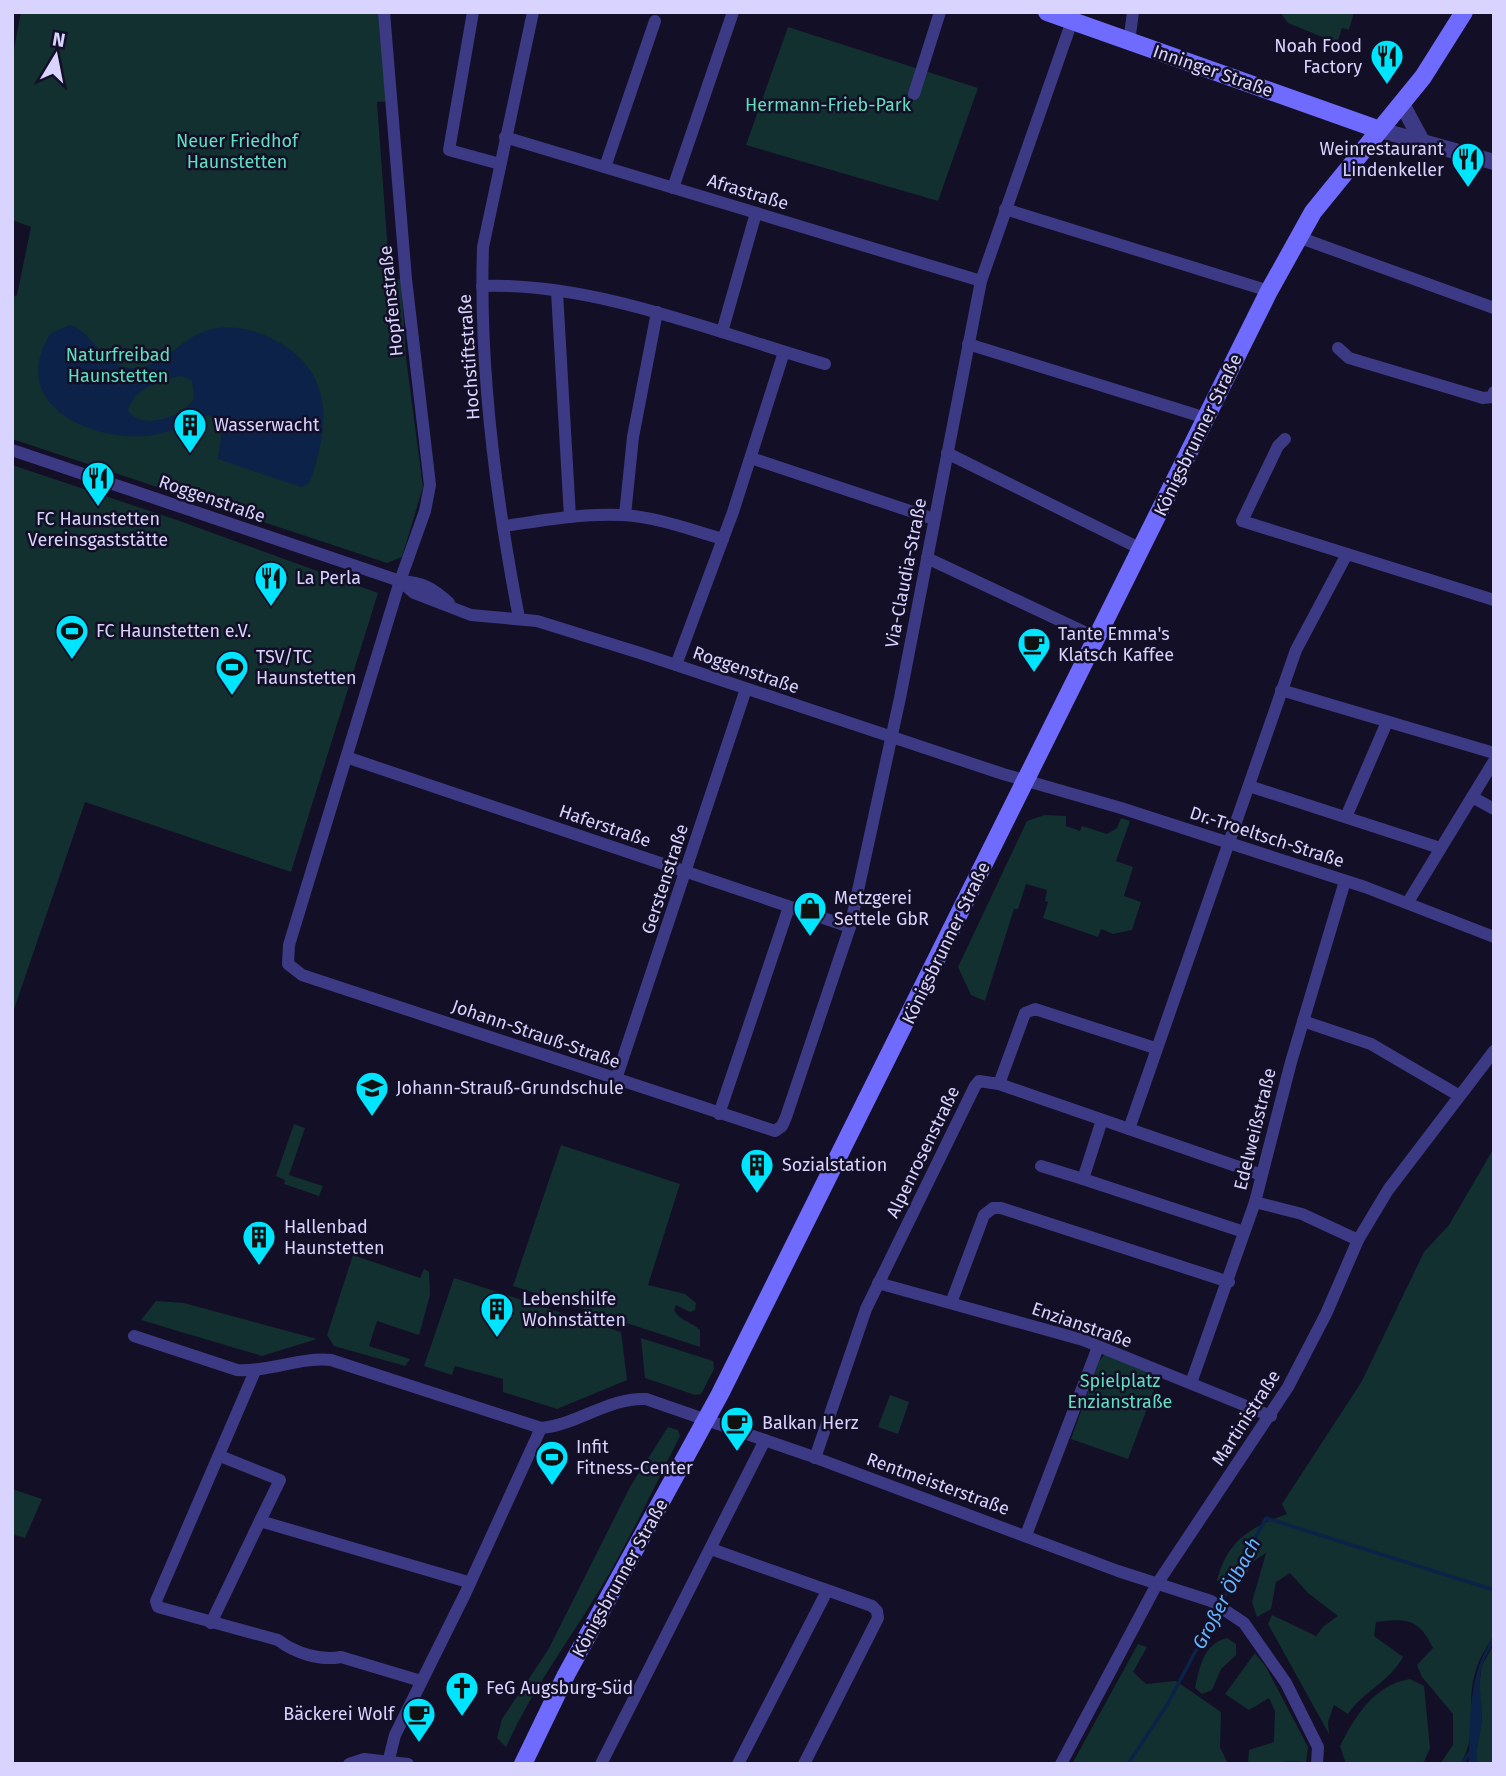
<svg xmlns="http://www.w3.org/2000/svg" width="1506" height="1776" font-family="'Fira Sans',sans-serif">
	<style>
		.green { fill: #12302f }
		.water { fill: #0c2248; fill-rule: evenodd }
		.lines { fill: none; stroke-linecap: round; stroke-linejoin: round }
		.stream { stroke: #0c2248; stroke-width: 3.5 }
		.minor { stroke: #3d3a85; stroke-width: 12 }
		.tertiary { stroke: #3d3a85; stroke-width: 16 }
		.secondary { stroke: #6f6bff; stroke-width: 18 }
		.labels { text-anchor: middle; stroke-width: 5; stroke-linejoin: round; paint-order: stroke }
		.poi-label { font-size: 18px; fill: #d9d4ff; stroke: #130f26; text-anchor: start }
		.street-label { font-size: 18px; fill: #d9d4ff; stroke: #130f26 }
		.park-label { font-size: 18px; fill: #5fe0c0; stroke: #130f26 }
		.water-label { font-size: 19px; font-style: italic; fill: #62b6ff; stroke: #130f26 }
	</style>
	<rect width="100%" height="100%" fill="#130f26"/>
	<!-- green -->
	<g class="green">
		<polygon points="21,12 384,12 390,101 377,102 390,280 401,279 406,358 423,487 402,557 387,563 12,439 12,297 17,295 31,227 12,220 12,59"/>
		<polygon points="1280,12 1354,12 1349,30 1342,28 1337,43 1288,23"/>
		<polygon points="788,27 978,88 938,201 746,145"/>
		<polygon points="12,465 177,520 378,593 291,872 85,802 12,1015"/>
		<polygon points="1045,815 1066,816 1066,826 1080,831 1082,826 1107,834 1117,828 1121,818 1130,821 1116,861 1133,867 1124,896 1141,902 1132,930 1113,934 1101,929 1098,937 1043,918 1048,902 1045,901 1047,890 1026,884 1018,909 1014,909 985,1001 971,995 958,967 1027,821"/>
		<polygon points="294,1124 305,1128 289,1175 323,1186 319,1196 284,1184 285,1180 276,1176"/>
		<path d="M561,1145l119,39 -32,101 37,9 11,9 -1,7 -5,2 -14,-7 -2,5c7,12 17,11 26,20v17l-187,-61z"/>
		<path d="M1494,1148v488c-12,16 -19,31 -22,51 -3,27 4,54 -12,77h-20l13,-19v-31l-31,-37 -5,-12 16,-17c-14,-30 -27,-30 -57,-26l-2,14 29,21c-14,25 -39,34 -55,57l-14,-9 -6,17 1,12 -61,-110 4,-9 44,21 8,-10 14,-10 -30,-23 -18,-20 -14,9 -5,27 -14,8 -5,-15 14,-49 -12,8 -13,21 -24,-1c10,-41 34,-54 70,-67l-5,-10 80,-123 62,-129 25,-27z"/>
		<polygon points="353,1255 420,1278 424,1269 429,1272 430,1295 419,1335 377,1321 369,1346 410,1359 405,1366 334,1346 327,1335"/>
		<polygon points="454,1278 621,1332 627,1380 557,1409 503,1392 503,1379 455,1366 452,1375 424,1366"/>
		<polygon points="156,1301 184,1303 317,1339 262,1356 141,1320"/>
		<polygon points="641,1338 713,1361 714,1369 701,1394 695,1395 645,1378"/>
		<polygon points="1105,1354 1160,1374 1128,1459 1071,1439 1099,1361"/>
		<polygon points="890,1395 909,1402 898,1434 878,1427"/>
		<path d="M668,1427l10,3 2,6c-27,53 -52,108 -83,158 -31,51 -66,98 -91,153l-9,-9 5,-19 46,-69 82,-163z"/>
		<polygon points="12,1489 42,1499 25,1538 12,1534"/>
		<path d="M1227,1638l9,6v11l-15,14 -9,21 -10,4 -7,-6c5,-21 8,-44 32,-50z"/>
		<polygon points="1138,1644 1147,1647 1133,1672 1146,1684 1176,1681 1221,1712 1220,1747 1228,1764 1072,1764"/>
		<polygon points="1494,1644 1494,1764 1477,1764 1475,1750 1482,1720 1478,1694 1482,1665"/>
		<path d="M1255,1653l11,14 42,80 -2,15c-20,-2 -38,2 -58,2l1,-14 25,-8 1,-31 -6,-13 -20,12 -24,-16z"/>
		<path d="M1410,1679l14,7 6,62 -7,16h-77l-6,-18c15,-30 34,-61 70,-67z"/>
	</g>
	<!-- water -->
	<g class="water">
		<path d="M70,325c24,7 31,40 58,43 36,3 52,-33 85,-39 21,-4 43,1 62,11 60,32 55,88 34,144l-8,3 -83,-28 5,-36 -15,-8c-26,13 -53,24 -82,21 -57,-4 -114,-43 -75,-103zM180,376l12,4 2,19c-13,18 -50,32 -66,12 6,-24 31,-29 52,-35z"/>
		<path d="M1494,1636c0,11 -9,18 -12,30 -5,17 0,32 0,49 0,17 -7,31 -5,49h-8c1,-45 -1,-91 25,-128z"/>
	</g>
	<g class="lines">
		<!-- stream -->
		<g class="stream">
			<polyline points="1128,1764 1167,1705 1266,1518 1494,1590"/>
			<polyline points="1462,1764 1471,1751"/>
		</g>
		<!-- minor -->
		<g class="minor">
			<polyline points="384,12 406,279 430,485 425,511 400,581 289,945 288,964 302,975 775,1131 782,1126 786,1117 850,927 900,698 981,281 1072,21"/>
			<polyline points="473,12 449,150 500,164"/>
			<polyline points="1129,42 1133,12"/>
			<polyline points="914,94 940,12"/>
			<polyline points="505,137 981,281"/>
			<polyline points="605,167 655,21"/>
			<polyline points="673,188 733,12"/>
			<polyline points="1005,209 1269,291"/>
			<polyline points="1298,237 1494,308"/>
			<path d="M482,286c113,-4 235,47 343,78"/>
			<polyline points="557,292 570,517"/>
			<polyline points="722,332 756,213"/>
			<polyline points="968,344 1206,418"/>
			<polyline points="1338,348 1349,358 1483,398 1492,397 1494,392"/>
			<polyline points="1285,439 1278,446 1242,521 1494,600"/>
			<path d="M12,450l388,131c22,1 33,7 49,22"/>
			<polyline points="947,453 1141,549"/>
			<polyline points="751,458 934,519"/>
			<polyline points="625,515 633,437 657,312"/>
			<path d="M505,526c39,-6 79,-13 118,-11 34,2 68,15 100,24"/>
			<polyline points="927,558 1097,638"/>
			<polyline points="400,581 414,593 471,615 537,621 640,653 1003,774 1121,808 1365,887 1494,937"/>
			<path d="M519,618c-23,-119 -40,-250 -36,-371l50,-235"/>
			<polyline points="676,665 733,512 784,352"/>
			<polyline points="1281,690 1494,753"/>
			<polyline points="349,758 850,927"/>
			<polyline points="1249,786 1440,848"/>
			<polyline points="1472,797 1494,809"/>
			<polyline points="1346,817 1387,722"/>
			<polyline points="1408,902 1494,761"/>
			<polyline points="1303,1021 1371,1044 1458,1095"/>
			<polyline points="616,1079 746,689"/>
			<polyline points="999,1084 1259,1174"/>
			<polyline points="719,1114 789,907"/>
			<polyline points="1102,1120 1083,1179 1244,1232"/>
			<polyline points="1129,1129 1296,650 1347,554"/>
			<polyline points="1041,1166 1083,1179"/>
			<polyline points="1255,1202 1302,1214 1358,1240"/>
			<polyline points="878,1283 1083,1340 1271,1416"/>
			<polyline points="951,1303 984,1215 993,1208 1001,1208 1229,1282"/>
			<path d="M134,1336l103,34c33,2 62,-13 94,-10l210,68c36,-3 68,-31 105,-29l162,56 310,116 93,30 33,22 42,60 32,64 -1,17"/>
			<path d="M255,1371l-99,230 2,6 120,33c17,13 42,21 63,17l80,24"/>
			<polyline points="1191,1383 1255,1202 1291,1062 1345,881"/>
			<polyline points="220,1456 280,1480 260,1521 468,1582"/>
			<polyline points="815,1458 866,1309 975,1086 979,1081 999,1084 1025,1013 1035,1009 1155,1048"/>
			<polyline points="1026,1535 1098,1347"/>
			<polyline points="711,1549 872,1606 877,1611 878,1618 804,1764"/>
			<polyline points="211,1623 260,1521"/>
			<polyline points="389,1759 395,1735 465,1594 541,1428"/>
			<polyline points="349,1764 364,1759 408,1764"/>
			<polyline points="601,1764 765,1440"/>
			<polyline points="738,1764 827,1591"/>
			<polyline points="1061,1764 1157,1584 1288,1387 1326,1314 1358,1240 1388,1190 1494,1051"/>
		</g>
		<!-- tertiary -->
		<g class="tertiary">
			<polyline points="1402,104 1423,143"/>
			<polyline points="1380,130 1494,162"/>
		</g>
		<!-- secondary -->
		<g class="secondary">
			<polyline points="1047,12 1380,130"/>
			<polyline points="523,1764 566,1675 720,1394 1269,291 1313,212 1423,77 1464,12"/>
		</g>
	</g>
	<!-- icons -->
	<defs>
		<symbol id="restaurant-pin" viewBox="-11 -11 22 30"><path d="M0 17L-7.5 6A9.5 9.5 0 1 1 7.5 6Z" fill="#00e5ff" stroke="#130f26"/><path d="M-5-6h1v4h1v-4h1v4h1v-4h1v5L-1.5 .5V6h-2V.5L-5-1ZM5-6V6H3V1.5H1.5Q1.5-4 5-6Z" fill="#111"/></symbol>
		<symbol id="building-pin" viewBox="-11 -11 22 30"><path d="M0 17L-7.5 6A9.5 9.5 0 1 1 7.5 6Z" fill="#00e5ff" stroke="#130f26"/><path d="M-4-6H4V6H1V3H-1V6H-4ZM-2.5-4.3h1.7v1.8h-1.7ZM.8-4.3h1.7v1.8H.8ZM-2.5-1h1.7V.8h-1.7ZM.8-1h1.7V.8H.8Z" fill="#111"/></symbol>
		<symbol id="stadium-pin" viewBox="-11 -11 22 30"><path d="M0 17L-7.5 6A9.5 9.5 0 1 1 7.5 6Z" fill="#00e5ff" stroke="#130f26"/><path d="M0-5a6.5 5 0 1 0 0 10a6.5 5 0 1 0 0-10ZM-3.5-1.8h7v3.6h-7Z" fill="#111"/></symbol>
		<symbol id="cafe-pin" viewBox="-11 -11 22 30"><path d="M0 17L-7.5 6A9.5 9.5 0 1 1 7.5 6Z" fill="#00e5ff" stroke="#130f26"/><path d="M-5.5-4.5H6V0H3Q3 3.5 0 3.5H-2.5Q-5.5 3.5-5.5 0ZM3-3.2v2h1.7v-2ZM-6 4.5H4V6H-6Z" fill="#111"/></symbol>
		<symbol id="shop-pin" viewBox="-11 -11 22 30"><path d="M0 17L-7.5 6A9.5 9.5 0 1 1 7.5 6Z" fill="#00e5ff" stroke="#130f26"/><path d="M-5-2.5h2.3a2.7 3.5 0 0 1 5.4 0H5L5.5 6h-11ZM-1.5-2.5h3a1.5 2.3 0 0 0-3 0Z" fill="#111"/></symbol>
		<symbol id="school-pin" viewBox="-11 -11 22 30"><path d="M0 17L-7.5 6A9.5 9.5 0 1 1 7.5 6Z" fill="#00e5ff" stroke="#130f26"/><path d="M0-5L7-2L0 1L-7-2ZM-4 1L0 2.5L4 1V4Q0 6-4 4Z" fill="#111"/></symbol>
		<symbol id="church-pin" viewBox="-11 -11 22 30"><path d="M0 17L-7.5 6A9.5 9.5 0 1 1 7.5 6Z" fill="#00e5ff" stroke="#130f26"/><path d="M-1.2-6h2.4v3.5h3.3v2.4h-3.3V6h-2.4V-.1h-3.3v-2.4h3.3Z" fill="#111"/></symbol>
	</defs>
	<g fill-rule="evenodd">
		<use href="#restaurant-pin" x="1368" y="37" width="38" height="52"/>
		<use href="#restaurant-pin" x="1449" y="140" width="38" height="52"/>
		<use href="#building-pin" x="171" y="406" width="38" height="52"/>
		<use href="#restaurant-pin" x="79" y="459" width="38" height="52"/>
		<use href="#restaurant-pin" x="252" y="559" width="38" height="52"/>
		<use href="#stadium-pin" x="53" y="612" width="38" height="52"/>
		<use href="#cafe-pin" x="1015" y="625" width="38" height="52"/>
		<use href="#stadium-pin" x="213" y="648" width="38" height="52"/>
		<use href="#shop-pin" x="791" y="889" width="38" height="52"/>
		<use href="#school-pin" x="353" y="1069" width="38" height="52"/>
		<use href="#building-pin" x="738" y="1146" width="38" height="52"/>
		<use href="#building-pin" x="240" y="1218" width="38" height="52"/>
		<use href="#building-pin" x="478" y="1290" width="38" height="52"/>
		<use href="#cafe-pin" x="718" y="1404" width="38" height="52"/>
		<use href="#stadium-pin" x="533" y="1438" width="38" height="52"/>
		<use href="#church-pin" x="443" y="1669" width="38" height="52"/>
		<use href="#cafe-pin" x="400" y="1695" width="38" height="52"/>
	</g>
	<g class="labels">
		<!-- poi labels -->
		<g class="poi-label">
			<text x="1362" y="52" text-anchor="end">Noah Food<tspan x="1362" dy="21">Factory</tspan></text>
			<text x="1444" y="155" text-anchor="end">Weinrestaurant<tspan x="1444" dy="21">Lindenkeller</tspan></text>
			<text x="214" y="431">Wasserwacht</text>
			<text x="98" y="525" text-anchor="middle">FC Haunstetten<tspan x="98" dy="21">Vereinsgaststätte</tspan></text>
			<text x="296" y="584">La Perla</text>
			<text x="96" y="637">FC Haunstetten e.V.</text>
			<text x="1058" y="640">Tante Emma's<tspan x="1058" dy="21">Klatsch Kaffee</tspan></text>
			<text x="256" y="663">TSV/TC<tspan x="256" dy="21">Haunstetten</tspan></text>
			<text x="834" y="904">Metzgerei<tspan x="834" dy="21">Settele GbR</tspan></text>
			<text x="396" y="1094">Johann-Strauß-Grundschule</text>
			<text x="782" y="1171">Sozialstation</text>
			<text x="284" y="1233">Hallenbad<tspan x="284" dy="21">Haunstetten</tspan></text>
			<text x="522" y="1305">Lebenshilfe<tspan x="522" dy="21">Wohnstätten</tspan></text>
			<text x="762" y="1429">Balkan Herz</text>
			<text x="576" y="1453">Infit<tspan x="576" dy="21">Fitness-Center</tspan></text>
			<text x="486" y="1694">FeG Augsburg-Süd</text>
			<text x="394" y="1720" text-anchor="end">Bäckerei Wolf</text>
		</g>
		<!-- street labels -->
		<g class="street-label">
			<text transform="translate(1213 71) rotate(19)" y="6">Inninger Straße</text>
			<text transform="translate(748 192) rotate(17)" y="6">Afrastraße</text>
			<text transform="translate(391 301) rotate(-96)" y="6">Hopfenstraße</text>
			<text transform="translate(469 357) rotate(-94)" y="6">Hochstiftstraße</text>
			<text transform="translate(1198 435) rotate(-64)" y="6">Königsbrunner Straße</text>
			<text transform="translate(212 499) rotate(19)" y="6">Roggenstraße</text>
			<text transform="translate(906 573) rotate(-79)" y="6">Via-Claudia-Straße</text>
			<text transform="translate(746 670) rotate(19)" y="6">Roggenstraße</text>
			<text transform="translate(605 826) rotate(19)" y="6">Haferstraße</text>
			<text transform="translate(1267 837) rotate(18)" y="6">Dr.-Troeltsch-Straße</text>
			<text transform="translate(665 879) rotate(-72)" y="6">Gerstenstraße</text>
			<text transform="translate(946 943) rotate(-64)" y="6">Königsbrunner Straße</text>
			<text transform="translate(536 1034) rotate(19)" y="6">Johann-Strauß-Straße</text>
			<text transform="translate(1255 1129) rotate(-76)" y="6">Edelweißstraße</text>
			<text transform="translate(923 1152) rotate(-64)" y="6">Alpenrosenstraße</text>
			<text transform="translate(1082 1325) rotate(19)" y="6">Enzianstraße</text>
			<text transform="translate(1246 1418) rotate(-57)" y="6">Martinistraße</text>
			<text transform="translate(938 1484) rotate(20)" y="6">Rentmeisterstraße</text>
			<text transform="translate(620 1578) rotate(-61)" y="6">Königsbrunner Straße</text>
		</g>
		<!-- park labels -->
		<g class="park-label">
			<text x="828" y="111">Hermann-Frieb-Park</text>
			<text x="237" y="147">Neuer Friedhof<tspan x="237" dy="21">Haunstetten</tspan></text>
			<text x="118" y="361">Naturfreibad<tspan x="118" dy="21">Haunstetten</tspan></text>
			<text x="1120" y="1387">Spielplatz<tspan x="1120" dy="21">Enzianstraße</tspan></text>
		</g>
		<!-- water labels -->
		<g class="water-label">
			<text transform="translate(1226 1593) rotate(-62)" y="7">Großer Ölbach</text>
		</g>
	</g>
	<!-- border -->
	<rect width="1506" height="1776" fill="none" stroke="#d9d4ff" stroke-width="28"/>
	<!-- north arrow -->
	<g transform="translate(56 56) rotate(10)" stroke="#130f26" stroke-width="5" paint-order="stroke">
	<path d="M0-5L12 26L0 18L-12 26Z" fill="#d9d4ff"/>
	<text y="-10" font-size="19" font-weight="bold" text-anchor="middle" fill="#d9d4ff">N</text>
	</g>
</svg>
